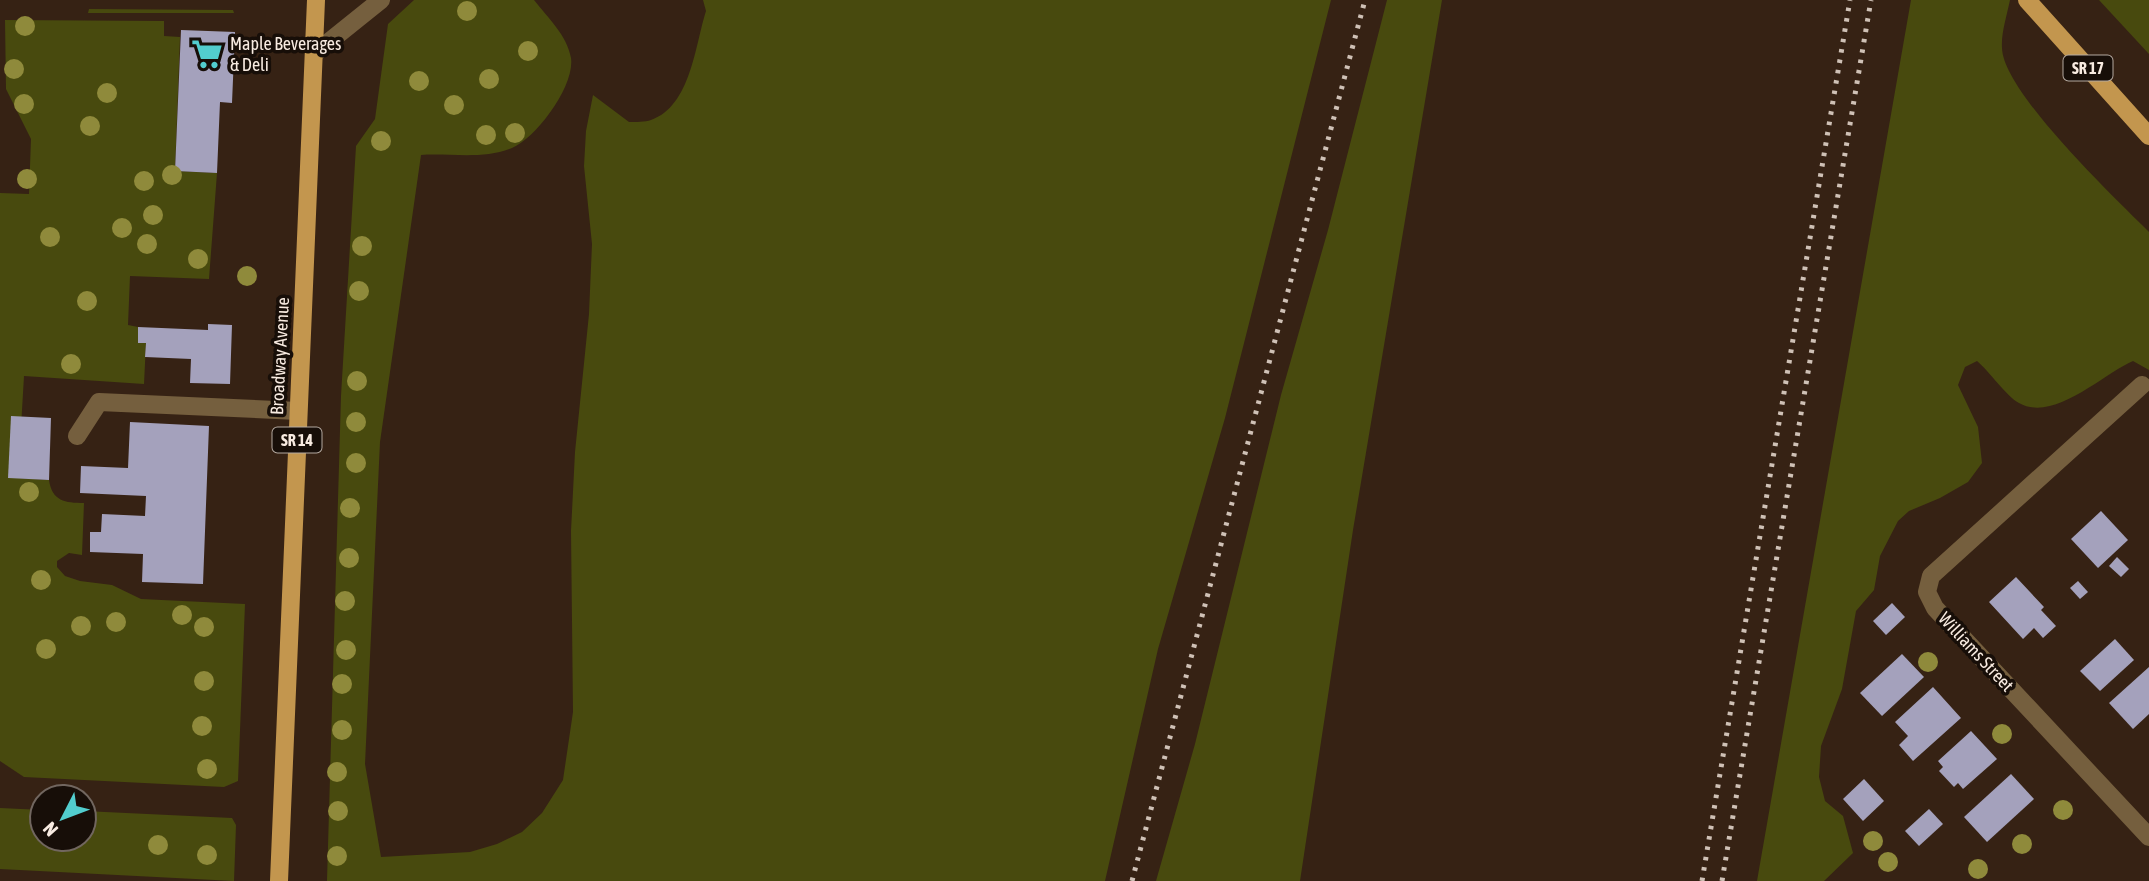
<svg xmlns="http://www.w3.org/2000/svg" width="2149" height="881" font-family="'Asap Condensed',sans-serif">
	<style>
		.green { fill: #484a0e }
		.building { fill: #a4a1bc }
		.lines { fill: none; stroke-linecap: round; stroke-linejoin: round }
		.minor { stroke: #755f3e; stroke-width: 18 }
		.major { stroke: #c3964e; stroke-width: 18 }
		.rail { stroke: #cfc1b6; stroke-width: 5; stroke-dasharray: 3.5 7; stroke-linecap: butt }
		.tree { fill: #8f8a3b }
		.labels { text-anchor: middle; stroke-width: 7; stroke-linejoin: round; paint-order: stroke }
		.shield { fill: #170e08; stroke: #b4a9a0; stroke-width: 2 }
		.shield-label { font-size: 16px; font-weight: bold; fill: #f8ebe1 }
		.poi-label { font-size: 18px; fill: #f8ebe1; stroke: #170e08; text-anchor: start }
		.street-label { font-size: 18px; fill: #f8ebe1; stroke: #170e08 }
	</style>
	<rect width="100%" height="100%" fill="#362214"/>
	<!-- green -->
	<g class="green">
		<path d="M414,0h120c14,18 33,35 37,58 4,28 -35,80 -59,90 -28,12 -62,5 -91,7l-41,287 -15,322 16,93 89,-5 27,-8 25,-12 20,-19 21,-33 10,-68 -2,-181 4,-79 14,-138 3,-70 -8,-78 2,-35 7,-36 36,27c7,0 16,0 22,-2 40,-14 44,-75 55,-109l-3,-11h628l-106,418 -67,231 -53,232h-778l14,-485 15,-250 19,-27 13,-95z"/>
		<polygon points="1387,0 1442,0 1353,530 1300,881 1156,881 1195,744 1281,395 1328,230"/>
		<path d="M1911,0h99c-3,15 -9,33 -8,48 1,44 114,151 147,184v138l-16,-9c-29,12 -79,62 -114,42 -13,-7 -29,-31 -42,-42l-12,6 -7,18 20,42 4,36 -14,19 -28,16 -31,13 -11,10 -18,35 -6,34 -18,21 -14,78 -21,57 -2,31 6,24 18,15 10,37 -29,28h-67z"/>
		<polygon points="2099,0 2149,0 2149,54"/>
		<polygon points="89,9 233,10 234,13 88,13"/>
		<path d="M5,20l159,1v15l16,1 -5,134 42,2 -8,106 -79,-3 -2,49 10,2v15l8,1 -2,41 -120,-8 -6,102 31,2c3,21 16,23 35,23l-2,52 -13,-2 -12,8v6l8,9 15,5 32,4 29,14 104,5 -7,177 -14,6 -200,-10 -24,-16v-568l29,1 2,-55 -25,-50z"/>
		<polygon points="0,808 42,810 42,839 84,839 84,811 232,818 236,825 234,881 0,869"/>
	</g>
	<!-- building -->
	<g class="building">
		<polygon points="181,30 235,32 232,103 220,102 217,173 175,171"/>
		<polygon points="208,324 232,325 230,384 190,383 191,359 145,357 146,343 138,343 138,327 208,330"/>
		<polygon points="11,416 51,418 49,480 8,478"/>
		<polygon points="130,422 209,426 203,584 142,582 143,554 90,552 90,532 101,532 102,514 145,516 146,496 80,493 81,466 128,468"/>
		<polygon points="2101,511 2128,540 2098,568 2071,539"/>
		<polygon points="2117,557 2129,569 2121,577 2109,566"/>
		<polygon points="2016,577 2044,607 2041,610 2056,626 2043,638 2034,628 2023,639 1989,602"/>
		<polygon points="2078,581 2088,592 2080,599 2070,588"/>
		<polygon points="1892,603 1905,617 1886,635 1873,621"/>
		<polygon points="2115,639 2134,660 2100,691 2080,671"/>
		<polygon points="1902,654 1924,677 1882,716 1860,693"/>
		<polygon points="2149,667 2149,714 2133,729 2109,703"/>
		<polygon points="1933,687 1961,718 1913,761 1899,745 1908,736 1895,722"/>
		<polygon points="1971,731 1997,759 1963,789 1958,783 1954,787 1939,771 1943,767 1938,761"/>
		<polygon points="2011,774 2034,799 1987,842 1964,817"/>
		<polygon points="1864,779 1884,801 1863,821 1843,799"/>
		<polygon points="1929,809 1943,824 1919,846 1905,831"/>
	</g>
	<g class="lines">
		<!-- minor -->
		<g class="minor">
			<polyline points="315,53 381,0"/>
			<polyline points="2142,385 1931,576 1927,592 1935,608 2149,837"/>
			<polyline points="77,436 99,402 298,411"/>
		</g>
		<!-- major -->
		<g class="major">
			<polyline points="2027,0 2149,136"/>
			<polyline points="279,881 316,0"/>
		</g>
		<!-- rail -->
		<g class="rail">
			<polyline points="1132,881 1365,0"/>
			<polyline points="1702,881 1850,0"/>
			<polyline points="1722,881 1871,0"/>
		</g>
	</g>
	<!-- trees -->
	<g class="tree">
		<circle cx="467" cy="11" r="10"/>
		<circle cx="25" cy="26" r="10"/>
		<circle cx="528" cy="51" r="10"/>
		<circle cx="14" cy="69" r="10"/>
		<circle cx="489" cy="79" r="10"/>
		<circle cx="419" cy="81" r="10"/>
		<circle cx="107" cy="93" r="10"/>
		<circle cx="24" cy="104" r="10"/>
		<circle cx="454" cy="105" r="10"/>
		<circle cx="90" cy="126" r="10"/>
		<circle cx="515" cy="133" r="10"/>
		<circle cx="486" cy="135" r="10"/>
		<circle cx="381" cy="141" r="10"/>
		<circle cx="172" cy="175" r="10"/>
		<circle cx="27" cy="179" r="10"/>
		<circle cx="144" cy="181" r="10"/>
		<circle cx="153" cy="215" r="10"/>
		<circle cx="122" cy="228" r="10"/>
		<circle cx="50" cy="237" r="10"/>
		<circle cx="147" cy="244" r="10"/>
		<circle cx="362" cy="246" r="10"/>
		<circle cx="198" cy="259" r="10"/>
		<circle cx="247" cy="276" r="10"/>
		<circle cx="359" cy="291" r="10"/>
		<circle cx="87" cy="301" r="10"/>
		<circle cx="71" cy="364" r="10"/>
		<circle cx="357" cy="381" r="10"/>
		<circle cx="356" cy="422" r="10"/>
		<circle cx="356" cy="463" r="10"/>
		<circle cx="29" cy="492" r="10"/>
		<circle cx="350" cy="508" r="10"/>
		<circle cx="349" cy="558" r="10"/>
		<circle cx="41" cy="580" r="10"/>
		<circle cx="345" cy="601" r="10"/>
		<circle cx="182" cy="615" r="10"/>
		<circle cx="116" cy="622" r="10"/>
		<circle cx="81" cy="626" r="10"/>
		<circle cx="204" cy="627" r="10"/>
		<circle cx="46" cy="649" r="10"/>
		<circle cx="346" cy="650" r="10"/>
		<circle cx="1928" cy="662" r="10"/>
		<circle cx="204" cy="681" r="10"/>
		<circle cx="342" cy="684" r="10"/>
		<circle cx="202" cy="726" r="10"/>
		<circle cx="342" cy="730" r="10"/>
		<circle cx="2002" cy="734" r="10"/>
		<circle cx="207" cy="769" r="10"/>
		<circle cx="337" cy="772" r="10"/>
		<circle cx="2063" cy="810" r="10"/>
		<circle cx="338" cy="811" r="10"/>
		<circle cx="1873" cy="841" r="10"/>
		<circle cx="2022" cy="844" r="10"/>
		<circle cx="158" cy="845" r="10"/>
		<circle cx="207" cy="855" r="10"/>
		<circle cx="337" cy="856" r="10"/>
		<circle cx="1888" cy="862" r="10"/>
		<circle cx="1978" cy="869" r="10"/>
	</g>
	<!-- icons -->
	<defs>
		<symbol id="supermarket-bare" viewBox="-9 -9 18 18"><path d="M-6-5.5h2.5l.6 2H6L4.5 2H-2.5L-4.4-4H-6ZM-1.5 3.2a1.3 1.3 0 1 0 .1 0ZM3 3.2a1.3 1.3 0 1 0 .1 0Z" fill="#52cdce" stroke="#170e08" stroke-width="2.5" paint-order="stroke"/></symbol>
	</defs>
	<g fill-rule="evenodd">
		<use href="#supermarket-bare" x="185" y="32" width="44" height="44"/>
	</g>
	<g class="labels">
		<!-- shield labels -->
		<g class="shield">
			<rect x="2063.5" y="55.5" width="49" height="25" rx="5"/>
			<rect x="272.5" y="427.5" width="49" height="25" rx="5"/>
		</g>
		<g class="shield-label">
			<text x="2088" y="74">SR 17</text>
			<text x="297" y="446">SR 14</text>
		</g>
		<!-- poi labels -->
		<g class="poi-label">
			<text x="230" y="50">Maple Beverages<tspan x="230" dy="21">&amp; Deli</tspan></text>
		</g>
		<!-- street labels -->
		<g class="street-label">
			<text transform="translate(280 356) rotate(-87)" y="6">Broadway Avenue</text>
			<text transform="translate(1976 652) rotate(47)" y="6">Williams Street</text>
		</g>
	</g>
	<!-- north arrow -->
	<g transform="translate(63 818) rotate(228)"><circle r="33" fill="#170e08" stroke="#71665f" stroke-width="2"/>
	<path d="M0-5L12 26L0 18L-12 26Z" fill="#52cdce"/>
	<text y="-10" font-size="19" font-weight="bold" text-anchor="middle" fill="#f8ebe1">N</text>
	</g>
</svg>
